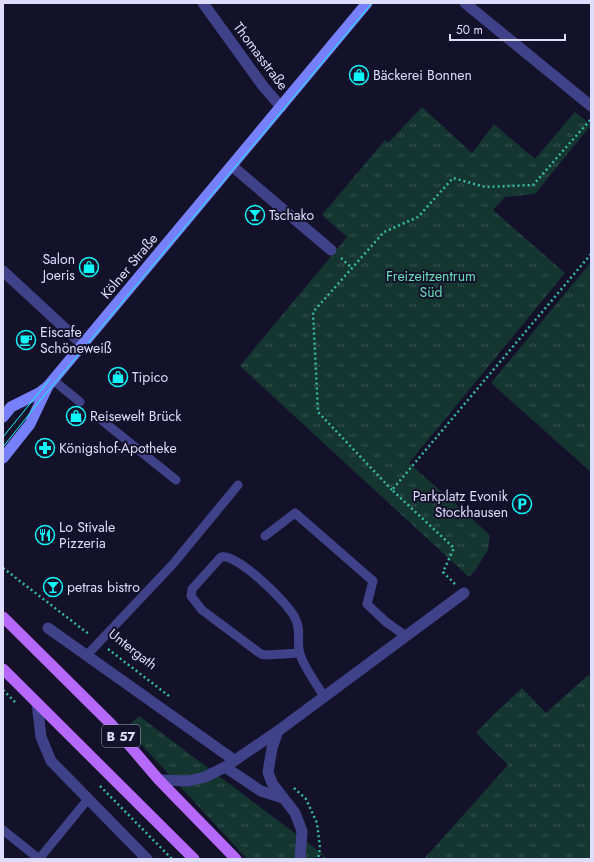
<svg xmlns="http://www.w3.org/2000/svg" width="594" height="862" font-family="Jost,sans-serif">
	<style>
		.grass { fill: url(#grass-tufts) }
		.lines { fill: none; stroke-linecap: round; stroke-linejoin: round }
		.path { stroke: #35baa6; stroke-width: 2.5; stroke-dasharray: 2 3; stroke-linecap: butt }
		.service { stroke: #3f4288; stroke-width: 9 }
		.minor { stroke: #3f4288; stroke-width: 11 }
		.secondary { stroke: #7780fb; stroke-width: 11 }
		.primary { stroke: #b668fa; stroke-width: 11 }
		.tram { stroke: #10f5f7; stroke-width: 1 }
		.labels { text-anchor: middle; stroke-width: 4; stroke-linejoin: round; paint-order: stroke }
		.shield { fill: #14122b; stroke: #a1a0bf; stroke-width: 1 }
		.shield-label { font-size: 13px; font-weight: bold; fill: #deddfe }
		.street-label { font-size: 14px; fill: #deddfe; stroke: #14122b }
		.poi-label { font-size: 14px; fill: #deddfe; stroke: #14122b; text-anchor: start }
		.park-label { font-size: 14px; fill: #69ddb6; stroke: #14122b }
	</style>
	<defs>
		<pattern id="grass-tufts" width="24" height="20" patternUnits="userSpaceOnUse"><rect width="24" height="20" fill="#153531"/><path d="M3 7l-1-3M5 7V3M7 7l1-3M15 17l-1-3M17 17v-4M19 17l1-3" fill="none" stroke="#375250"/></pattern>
	</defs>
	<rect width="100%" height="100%" fill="#14122b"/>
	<!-- grass -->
	<g class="grass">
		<polygon points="422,107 472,153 494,124 535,159 575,112 591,125 535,194 505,197 493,210 565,273 409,463 490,535 488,550 476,569 469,577 240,366 347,237 322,215 385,140 388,143"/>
		<polygon points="591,262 591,472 491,383"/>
		<polygon points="588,675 591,678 591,859 424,859 508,765 476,733 494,714 522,688 546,713"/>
		<polygon points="139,716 324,855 326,859 323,859 323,855 311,859 247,859 126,728"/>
	</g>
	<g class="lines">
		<!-- path -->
		<g class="path">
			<polyline points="341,258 352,268"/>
			<polyline points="392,490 318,412 313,312 384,232 418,217 453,178 485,187 533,185 591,119"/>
			<polyline points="3,568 90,635"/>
			<polyline points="455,584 443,572 454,548 392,490 591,254"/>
			<polyline points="108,649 169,696"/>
			<polyline points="3,690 17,704"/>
			<polyline points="100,786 172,859"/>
			<polyline points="294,788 306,799 317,823 320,848 318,859"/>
		</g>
		<!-- service -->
		<g class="service">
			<polyline points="53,380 80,402"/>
			<polyline points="99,418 176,480"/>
			<polyline points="265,536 295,513 373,581 367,604 386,622 406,636"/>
			<path d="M299,653l-33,2 -5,-1 -59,-44 -11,-14 1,-7 29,-32c16,-4 67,46 74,61 7,13 1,23 5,36 4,14 17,30 24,43"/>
			<polyline points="87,655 173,564 238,485"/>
			<polyline points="3,830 39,859"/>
			<polyline points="39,859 88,799"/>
		</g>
		<!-- minor -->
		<g class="minor">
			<polyline points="203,3 263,86 281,107"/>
			<polyline points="465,3 591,106"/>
			<polyline points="232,166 331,250"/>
			<polyline points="3,271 83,345"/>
			<polyline points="48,628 234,760"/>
			<polyline points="37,703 41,737 51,761 147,859"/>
			<polyline points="278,731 272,748 268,772 272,783 295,813 302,831 300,859"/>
			<polyline points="225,767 261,791 283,798"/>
			<polyline points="159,780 188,781 205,777 225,767 278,731 464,593"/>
		</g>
		<!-- secondary -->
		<g class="secondary">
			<polyline points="3,417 11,407 39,393 48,386 367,3"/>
			<polyline points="3,458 30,424 48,386"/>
		</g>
		<!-- primary -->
		<g class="primary">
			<polyline points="3,617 112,725 159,780 236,859"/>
			<polyline points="3,669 194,859"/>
		</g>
		<!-- tram -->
		<g class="tram">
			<polyline points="3,437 50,379"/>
			<polyline points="3,447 38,403 372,3"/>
		</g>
	</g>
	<!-- icons -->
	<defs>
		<symbol id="shop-ring" viewBox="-11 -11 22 22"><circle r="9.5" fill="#14122b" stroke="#10f5f7" stroke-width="1.5"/><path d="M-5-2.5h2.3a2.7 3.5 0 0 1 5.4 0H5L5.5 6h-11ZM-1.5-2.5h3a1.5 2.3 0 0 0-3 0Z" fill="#10f5f7"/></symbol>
		<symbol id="bar-ring" viewBox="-11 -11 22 22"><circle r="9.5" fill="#14122b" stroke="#10f5f7" stroke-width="1.5"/><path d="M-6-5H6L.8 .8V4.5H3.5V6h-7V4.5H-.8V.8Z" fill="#10f5f7"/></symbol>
		<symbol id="cafe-ring" viewBox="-11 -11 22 22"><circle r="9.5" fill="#14122b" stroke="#10f5f7" stroke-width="1.5"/><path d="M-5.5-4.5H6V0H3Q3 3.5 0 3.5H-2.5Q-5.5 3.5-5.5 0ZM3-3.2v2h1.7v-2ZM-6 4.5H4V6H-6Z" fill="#10f5f7"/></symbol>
		<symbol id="pharmacy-ring" viewBox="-11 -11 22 22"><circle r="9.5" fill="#14122b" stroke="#10f5f7" stroke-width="1.5"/><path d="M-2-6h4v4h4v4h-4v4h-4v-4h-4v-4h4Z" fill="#10f5f7"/></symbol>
		<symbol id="parking-ring" viewBox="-11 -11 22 22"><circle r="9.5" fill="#14122b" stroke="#10f5f7" stroke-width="1.5"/><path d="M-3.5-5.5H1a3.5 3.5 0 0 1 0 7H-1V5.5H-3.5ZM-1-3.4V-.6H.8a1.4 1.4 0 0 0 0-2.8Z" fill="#10f5f7"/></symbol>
		<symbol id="restaurant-ring" viewBox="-11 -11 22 22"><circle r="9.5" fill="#14122b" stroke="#10f5f7" stroke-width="1.5"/><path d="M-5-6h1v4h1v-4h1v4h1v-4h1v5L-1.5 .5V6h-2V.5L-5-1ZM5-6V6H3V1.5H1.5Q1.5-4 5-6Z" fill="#10f5f7"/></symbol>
	</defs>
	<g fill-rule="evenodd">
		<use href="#shop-ring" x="348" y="64" width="22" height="22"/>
		<use href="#bar-ring" x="244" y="204" width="22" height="22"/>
		<use href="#shop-ring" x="78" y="256" width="22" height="22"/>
		<use href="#cafe-ring" x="15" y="329" width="22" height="22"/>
		<use href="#shop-ring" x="107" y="366" width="22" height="22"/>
		<use href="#shop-ring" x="65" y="405" width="22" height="22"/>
		<use href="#pharmacy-ring" x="34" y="437" width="22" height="22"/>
		<use href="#parking-ring" x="511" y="493" width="22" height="22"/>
		<use href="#restaurant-ring" x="34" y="524" width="22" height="22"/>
		<use href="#bar-ring" x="42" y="576" width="22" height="22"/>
	</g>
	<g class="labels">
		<!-- shield labels -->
		<rect class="shield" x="102" y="725" width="38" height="22" rx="3"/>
		<g class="shield-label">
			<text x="121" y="741">B 57</text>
		</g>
		<!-- street labels -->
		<g class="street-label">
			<text transform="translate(261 56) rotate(53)" y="5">Thomasstraße</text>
			<text transform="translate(129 266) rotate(-50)" y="5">Kölner Straße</text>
			<text transform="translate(133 649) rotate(38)" y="5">Untergath</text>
		</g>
		<!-- poi labels -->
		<g class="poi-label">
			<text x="373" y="80">Bäckerei Bonnen</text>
			<text x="269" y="220">Tschako</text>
			<text x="75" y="264" text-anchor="end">Salon<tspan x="75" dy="16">Joeris</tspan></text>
			<text x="40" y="337">Eiscafe<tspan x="40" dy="16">Schöneweiß</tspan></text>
			<text x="132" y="382">Tipico</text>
			<text x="90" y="421">Reisewelt Brück</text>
			<text x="59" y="453">Königshof-Apotheke</text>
			<text x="508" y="501" text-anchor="end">Parkplatz Evonik<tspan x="508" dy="16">Stockhausen</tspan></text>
			<text x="59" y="532">Lo Stivale<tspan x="59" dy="16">Pizzeria</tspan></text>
			<text x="67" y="592">petras bistro</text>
		</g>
		<!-- park labels -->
		<g class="park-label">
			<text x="431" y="281">Freizeitzentrum<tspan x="431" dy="16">Süd</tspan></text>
		</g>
	</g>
	<!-- border -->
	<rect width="594" height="862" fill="none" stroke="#deddfe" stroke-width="8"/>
	<!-- scale -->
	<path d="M450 34v6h115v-6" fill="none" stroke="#deddfe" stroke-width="2"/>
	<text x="456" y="34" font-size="12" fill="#deddfe" stroke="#14122b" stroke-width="3" paint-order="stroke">50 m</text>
</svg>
